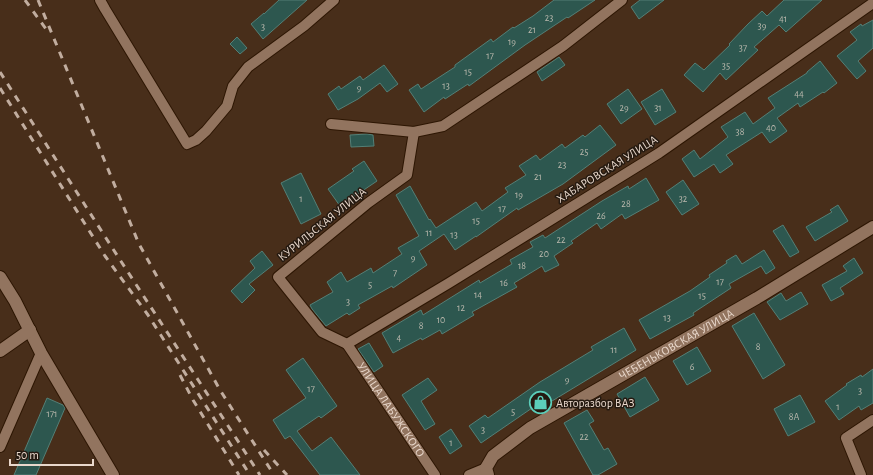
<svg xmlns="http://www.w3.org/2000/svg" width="873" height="475" font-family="'Alegreya Sans',sans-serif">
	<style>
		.building { fill: #2d574f; stroke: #547f76 }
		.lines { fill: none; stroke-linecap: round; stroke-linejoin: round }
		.minor-casing { stroke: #2d1603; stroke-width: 12 }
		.tertiary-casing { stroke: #2d1603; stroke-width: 14 }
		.minor { stroke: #92745f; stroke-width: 10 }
		.tertiary { stroke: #92745f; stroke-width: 12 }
		.rail { stroke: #c1ad9f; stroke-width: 3; stroke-dasharray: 7 7; stroke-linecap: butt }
		.labels { text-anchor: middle; stroke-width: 3; stroke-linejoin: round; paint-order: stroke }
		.number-label { font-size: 10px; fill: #bab8ad }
		.street-label { font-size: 12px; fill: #e9d8cc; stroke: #251a11 }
		.poi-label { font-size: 12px; fill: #e9d8cc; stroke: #251a11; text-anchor: start }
	</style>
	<rect width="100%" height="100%" fill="#482e1a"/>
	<!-- building -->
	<g class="building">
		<polygon points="279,0 307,0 263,39 251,24 264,13 264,14"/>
		<polygon points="554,0 595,0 568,18 567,17 525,45 469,86 468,84 445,99 444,97 424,112 409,90 418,84 421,89 455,67 455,65 491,39 493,42 513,27 514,28 533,16"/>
		<polygon points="640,0 664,0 639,19 631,7"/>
		<polygon points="784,0 822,0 786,32 779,25 754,47 758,50 726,80 720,73 703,92 684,75 695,63 704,70 730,45 729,44 748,24 762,11 767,16"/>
		<polygon points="873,20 873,48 858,61 866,71 857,79 837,56 857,40 850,32 861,24 862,26"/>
		<polygon points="237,37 247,48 240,54 230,44"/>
		<polygon points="559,57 565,65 542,81 537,72"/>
		<polygon points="820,61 837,83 824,93 823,92 800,107 798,103 777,118 787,131 770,143 762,132 726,155 733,164 720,173 714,164 694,177 682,159 694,150 700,159 728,137 721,127 745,112 753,124 775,108 768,98 807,73 807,72"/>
		<polygon points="384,65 398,84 387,92 380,83 358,99 338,110 328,94 339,86 341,89 360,76 363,80"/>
		<polygon points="628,89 642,109 621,124 607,104"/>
		<polygon points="662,89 676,112 655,125 641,102"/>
		<polygon points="600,125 616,145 563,184 518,210 517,208 476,237 476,236 455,250 444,234 419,251 427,265 393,288 392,286 358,305 360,308 349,315 347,313 326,326 312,309 310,305 333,292 327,282 341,272 347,282 371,268 373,273 402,254 398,248 419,236 396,195 410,186 429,220 430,219 436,228 476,202 482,211 508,192 505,188 526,175 519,166 536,155 540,160 562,144 565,148 583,135 585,137"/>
		<polygon points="367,134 373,135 374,146 351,147 350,135"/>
		<polygon points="364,161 377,181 340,206 328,189 354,171 352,169"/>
		<polygon points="301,173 321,214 301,224 281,183"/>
		<polygon points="646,178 659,200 625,219 622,214 601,229 597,223 571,241 573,243 554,256 559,265 545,272 542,266 514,283 517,287 472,312 474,315 442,334 440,330 422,340 421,338 393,353 382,333 421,310 423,315 479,280 480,283 512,264 510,260 533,247 530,242 543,235 545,238 602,201 628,186 629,189"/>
		<polygon points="683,180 699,204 682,215 666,192"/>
		<polygon points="838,205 848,221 815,241 806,227 832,212 830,210"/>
		<polygon points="783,225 799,252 790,257 773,231"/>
		<polygon points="764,250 775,268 766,274 761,266 729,284 731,288 693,313 694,315 650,339 639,320 690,291 710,277 709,275 727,263 726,261 736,255 742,264"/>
		<polygon points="262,251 273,265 249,284 255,290 242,303 231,291 255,268 250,261"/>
		<polygon points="854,258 863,273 840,288 844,294 831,301 822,285 847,271 843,266"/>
		<polygon points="801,292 808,304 780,320 767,302 781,293 786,301"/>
		<polygon points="754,313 785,365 763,379 732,326"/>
		<polygon points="624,328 636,350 552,401 551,400 537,409 535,406 481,443 469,426 485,415 488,418 540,382 593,350 591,347"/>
		<polygon points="369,343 383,366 374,372 358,349"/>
		<polygon points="697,347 711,371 687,385 673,361"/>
		<polygon points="303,358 337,406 321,418 319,416 297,431 312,451 331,437 360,475 320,475 290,436 285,439 273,420 306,398 286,370"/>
		<polygon points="873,369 873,403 861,410 859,406 839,420 825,401 847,385 846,384 861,375 862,377"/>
		<polygon points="645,377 659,400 630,417 617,394"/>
		<polygon points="428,378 437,390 421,401 435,424 425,430 402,395"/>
		<polygon points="800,395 815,422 788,436 774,409"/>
		<polygon points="47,398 63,405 65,408 56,429 36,475 14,475"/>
		<polygon points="587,410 594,421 589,424 604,450 608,448 617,464 598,475 593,475 564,423"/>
		<polygon points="451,429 462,446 450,454 439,437"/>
	</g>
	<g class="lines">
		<defs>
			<g id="minor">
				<polyline points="100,0 105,9 187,144 196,140 206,131 227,106 233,86 248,67 304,26 334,0"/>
				<polyline points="331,124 414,132 443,126 563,46 622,0"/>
				<polyline points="347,344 449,283 659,153 873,3"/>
				<polyline points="347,344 322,332 278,277 368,203 407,175 414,132"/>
				<path id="s1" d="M347,344l88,131"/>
				<polyline points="0,447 41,353"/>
				<polyline points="469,475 486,468"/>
				<polyline points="861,475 846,438 873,420"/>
			</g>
			<g id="tertiary">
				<polyline points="0,277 15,301 41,353 113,475"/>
				<polyline points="0,351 30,330"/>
				<path id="s2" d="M488,475l-2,-7 7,-12 37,-28 227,-130 116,-71"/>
			</g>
		</defs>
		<!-- minor casing -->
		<use href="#minor" class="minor-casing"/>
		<!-- tertiary casing -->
		<use href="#tertiary" class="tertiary-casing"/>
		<!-- minor -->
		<use href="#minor" class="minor"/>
		<!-- tertiary -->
		<use href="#tertiary" class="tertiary"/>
		<!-- rail -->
		<g class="rail">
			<polyline points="25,0 46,29"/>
			<polyline points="38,0 139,244 220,390 274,475"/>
			<polyline points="0,72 113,249 260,475"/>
			<polyline points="0,88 105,256 148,315 250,475"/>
			<polyline points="180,375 193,400 239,475"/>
			<polyline points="264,450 287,475"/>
		</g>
	</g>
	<!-- icons -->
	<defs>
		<symbol id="shop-ring" viewBox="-11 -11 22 22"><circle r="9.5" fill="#251a11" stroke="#5cceba" stroke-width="1.5"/><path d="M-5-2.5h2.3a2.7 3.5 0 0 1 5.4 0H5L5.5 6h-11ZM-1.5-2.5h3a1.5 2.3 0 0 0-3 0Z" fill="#5cceba"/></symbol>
	</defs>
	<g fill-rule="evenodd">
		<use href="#shop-ring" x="528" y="390" width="25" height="25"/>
	</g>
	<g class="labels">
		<!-- number labels -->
		<g class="number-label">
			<text x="549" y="21">23</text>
			<text x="783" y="22">41</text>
			<text x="762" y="29">39</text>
			<text x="263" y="30">3</text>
			<text x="532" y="33">21</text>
			<text x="512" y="45">19</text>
			<text x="743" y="51">37</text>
			<text x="490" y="59">17</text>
			<text x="726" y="69">35</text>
			<text x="468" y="75">15</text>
			<text x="446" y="89">13</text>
			<text x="359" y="91">9</text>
			<text x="799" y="97">44</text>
			<text x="624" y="111">29</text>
			<text x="658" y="111">31</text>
			<text x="771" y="131">40</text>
			<text x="740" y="135">38</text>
			<text x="584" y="155">25</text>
			<text x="562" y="168">23</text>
			<text x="538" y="180">21</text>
			<text x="519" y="198">19</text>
			<text x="301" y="202">1</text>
			<text x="683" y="202">32</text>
			<text x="626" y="207">28</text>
			<text x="502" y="212">17</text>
			<text x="601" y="219">26</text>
			<text x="476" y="224">15</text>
			<text x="429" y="236">11</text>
			<text x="454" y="238">13</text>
			<text x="561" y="243">22</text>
			<text x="544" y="257">20</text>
			<text x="413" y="261">9</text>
			<text x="522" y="269">18</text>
			<text x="395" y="276">7</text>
			<text x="720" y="285">17</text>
			<text x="504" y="286">16</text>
			<text x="370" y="288">5</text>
			<text x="478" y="298">14</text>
			<text x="702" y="299">15</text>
			<text x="348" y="305">3</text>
			<text x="461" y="311">12</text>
			<text x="667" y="321">13</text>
			<text x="441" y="323">10</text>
			<text x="421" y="329">8</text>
			<text x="399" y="341">4</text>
			<text x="758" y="350">8</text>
			<text x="614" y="353">11</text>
			<text x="692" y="370">6</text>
			<text x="567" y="383">9</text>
			<text x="311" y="392">17</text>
			<text x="860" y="394">3</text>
			<text x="838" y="410">1</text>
			<text x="513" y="415">5</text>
			<text x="52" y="417">171</text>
			<text x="794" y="420">8А</text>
			<text x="483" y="433">3</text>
			<text x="584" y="440">22</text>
			<text x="451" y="446">1</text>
		</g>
		<!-- street labels -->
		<g class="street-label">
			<text transform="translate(607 169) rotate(-32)" y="4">ХАБАРОВСКАЯ УЛИЦА</text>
			<text transform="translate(322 224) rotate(-39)" y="4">КУРИЛЬСКАЯ УЛИЦА</text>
			<text dy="4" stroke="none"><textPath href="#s2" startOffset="236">ЧЕБЕНЬКОВСКАЯ УЛИЦА</textPath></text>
			<text dy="4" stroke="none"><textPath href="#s1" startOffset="79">УЛИЦА ЛАБУЖСКОГО</textPath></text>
		</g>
		<!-- poi labels -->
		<g class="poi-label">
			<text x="556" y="407">Авторазбор ВАЗ</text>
		</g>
	</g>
	<!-- scale -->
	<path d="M10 459v6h83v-6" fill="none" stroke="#e9d8cc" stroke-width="2"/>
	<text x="16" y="459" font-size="12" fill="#e9d8cc" stroke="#251a11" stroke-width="3" paint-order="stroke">50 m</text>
</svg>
